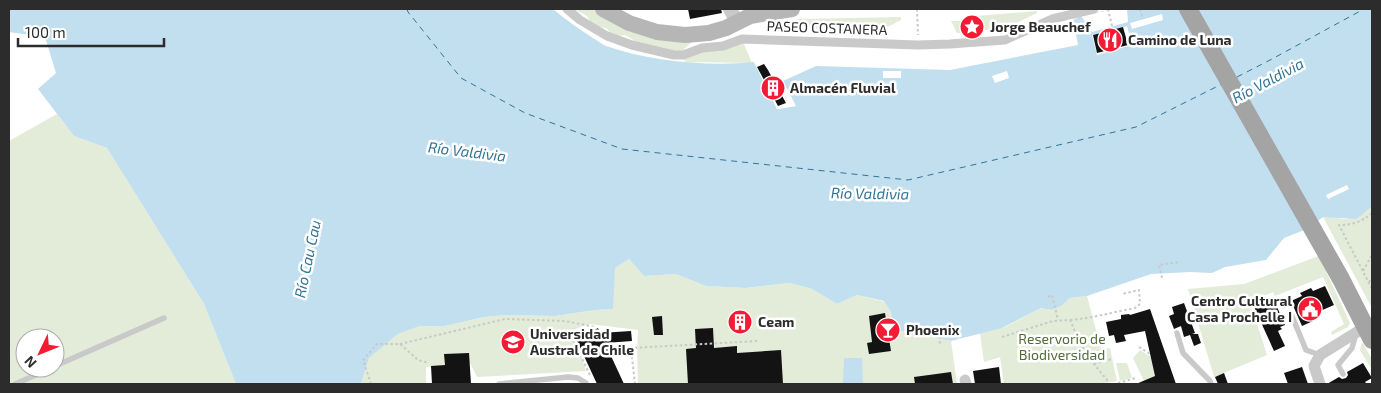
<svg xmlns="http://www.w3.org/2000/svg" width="1381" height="393" font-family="'Exo 2',sans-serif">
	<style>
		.green { fill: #e3ecd8; fill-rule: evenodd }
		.water { fill: #c1dfee }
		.pier { fill: #fff }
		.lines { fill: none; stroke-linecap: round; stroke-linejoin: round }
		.ferry { stroke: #337495; stroke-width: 1; stroke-dasharray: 6 5; stroke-linecap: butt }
		.building { fill: #131313 }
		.path { stroke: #c9c9c9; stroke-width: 2; stroke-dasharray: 2.5 2.5; stroke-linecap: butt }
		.service { stroke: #c9c9c9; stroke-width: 5.5 }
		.pedestrian { stroke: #c9c9c9; stroke-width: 9 }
		.minor { stroke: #c9c9c9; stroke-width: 11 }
		.tertiary { stroke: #c9c9c9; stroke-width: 14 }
		.secondary { stroke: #b6b6b6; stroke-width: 16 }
		.primary { stroke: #a4a4a4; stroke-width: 18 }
		.labels { text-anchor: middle; stroke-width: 5; stroke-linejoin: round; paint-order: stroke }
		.poi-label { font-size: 14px; font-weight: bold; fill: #2c2c2c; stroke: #fff; text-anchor: start }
		.street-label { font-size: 14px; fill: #2c2c2c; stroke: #fff }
		.park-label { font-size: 14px; fill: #516c36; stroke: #fff }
		.water-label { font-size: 15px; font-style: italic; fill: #337495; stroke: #fff }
	</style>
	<rect width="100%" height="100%" fill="#fff"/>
	<!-- green -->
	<g class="green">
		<polygon points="574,9 592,9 598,13 694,40 681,52 635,41 625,35 618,36 611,33 606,28 598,27 591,23 587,16"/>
		<polygon points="1037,11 1037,13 996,33 991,34 991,30 976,30 976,33 957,33 951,21 972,21 975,16"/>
		<polygon points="901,17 901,20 880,31 766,27 798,19"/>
		<polygon points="743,42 752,63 686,62 682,58 700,51"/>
		<path d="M57,114l17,22 33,12 97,156 32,80h-227v-243zM25,338h30v30h-30z"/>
		<path d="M1372,207v101l-49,-91c7,-1 13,1 20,2 10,1 22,-6 29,-12z"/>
		<polygon points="1319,256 1350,323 1348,327 1332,335 1331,332 1344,324 1323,277 1275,296 1273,292 1250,302 1267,355 1214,377 1188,289 1244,284"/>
		<polygon points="629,259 644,276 676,274 706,286 745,288 790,283 812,289 837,304 857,295 885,302 890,310 896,330 951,341 957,384 638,384 637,350 638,330 589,324 573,330 586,371 477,377 470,363 426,367 426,384 361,384 369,358 398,334 420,326 445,326 484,317 506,315 555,316 595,310 612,309 615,268"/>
		<polygon points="1087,296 1101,349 1110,348 1117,381 1100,384 1004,384 1000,357 984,362 980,333 1005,327 1041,308 1052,310 1061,306 1070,298"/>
		<polygon points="1362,342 1372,359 1372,370 1360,350"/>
		<polygon points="1140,350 1151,357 1155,376 1144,381 1133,358"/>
		<polygon points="1116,363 1127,363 1132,378 1120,381"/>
	</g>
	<!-- water -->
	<g class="water">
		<path d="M9,9h544c13,11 26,20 40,29 5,3 9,6 13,8 43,15 103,21 148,16l23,47 18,-3 -12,-25 33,-15 134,4 128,-25 -5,-25 10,-5 31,-6h258v198l-16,12 -33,-2 -16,12 -23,9 -18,22 -41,7 -13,6 -22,-1 -39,2 -64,22 -17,2 -9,8 -9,4 -11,-2 -39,20 -51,13 -55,-11 -6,-20 -6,-9 -27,-6 -20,9 -25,-15 -22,-6 -45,5 -39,-2 -30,-12 -32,2 -15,-17 -14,9 -2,41 -18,1 -40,6 -49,-1 -22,2 -39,9h-25l-22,8 -29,24 -8,26h-125l-32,-80 -97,-156 -33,-12 -36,-47 18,-16 -11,-36 -36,-5z"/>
		<polygon points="844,358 862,358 863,384 843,384"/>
	</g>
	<!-- pier -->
	<g class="pier">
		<polygon points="1114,9 1127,9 1128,22 1092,32 1081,16"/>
		<polygon points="1162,14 1163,20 1132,29 1130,23"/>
		<polygon points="1127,26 1132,45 1097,55 1092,35"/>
		<polygon points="756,61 778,106 792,104 780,82 782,79 796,106 777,109 754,62"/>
		<rect x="883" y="71" width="18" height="7"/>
		<polygon points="1007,71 1009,78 995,83 992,76"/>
		<polygon points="1347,185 1349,189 1328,199 1326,195"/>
	</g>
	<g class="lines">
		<!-- ferry -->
		<g class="ferry">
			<polyline points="407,9 408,12 461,78 525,113 622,149 908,180 1136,127 1222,84"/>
			<polyline points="1237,77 1272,59 1364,9"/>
		</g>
	</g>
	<!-- building -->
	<g class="building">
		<polygon points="688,9 721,9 722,13 690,19"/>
		<polygon points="1123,27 1128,45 1097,53 1093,35"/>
		<polygon points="764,64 768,70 786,103 778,106 757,67"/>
		<polygon points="1325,286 1334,305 1311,315 1313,321 1302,326 1291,301 1302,296 1300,293 1311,288 1313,291"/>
		<polygon points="1268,300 1269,302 1274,300 1285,325 1280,327 1282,329 1278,331 1285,346 1274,351 1254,307"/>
		<polygon points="1184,303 1195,333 1192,334 1198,334 1201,343 1194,346 1190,335 1184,337 1181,326 1174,329 1169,316 1174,314 1172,307"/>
		<polygon points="1150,309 1176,384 1136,384 1155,376 1145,331 1124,335 1126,341 1116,343 1114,335 1109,336 1106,322 1121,319 1121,315 1129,314 1130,315"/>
		<polygon points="747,311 748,332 734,333 732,312"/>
		<polygon points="885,313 891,351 869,354 867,343 872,342 869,316"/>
		<polygon points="662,316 663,335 654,335 652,317"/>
		<polygon points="598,328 600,333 631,331 632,341 605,343 624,384 597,384 577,341"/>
		<polygon points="713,328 714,348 737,346 737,353 781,350 783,384 688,384 686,349 696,348 695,329"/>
		<polygon points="469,353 471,384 432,384 431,366 445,365 444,354"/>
		<polygon points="1363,363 1372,378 1365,382 1367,384 1327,384 1339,377 1342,379 1346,378 1348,375 1347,372"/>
		<polygon points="999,367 1001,384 975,384 973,371"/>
		<polygon points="1302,367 1308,384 1288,384 1284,373"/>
		<polygon points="951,372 953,384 915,384 914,377"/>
		<polygon points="1224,373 1228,384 1218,384 1215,377"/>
	</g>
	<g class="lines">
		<!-- path -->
		<g class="path">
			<polyline points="917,9 918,35"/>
			<polyline points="1108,9 1113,30"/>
			<polyline points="1140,9 1143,19"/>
			<path d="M1372,213c-10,9 -20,12 -33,12l33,64"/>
			<polyline points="1363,271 1372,255"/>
			<polyline points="1162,278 1159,265 1180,262"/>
			<polyline points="1369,282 1372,278"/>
			<polyline points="1048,297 1052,295 1058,320"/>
			<polyline points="1318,314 1322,312"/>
			<path d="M1070,320c23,-2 44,-8 65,-12l5,-4 -1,-14 -17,4"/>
			<polyline points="939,326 940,345"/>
			<polyline points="1002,337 1053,321 1070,320 1081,345 1094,364 1107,380 1106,384"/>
			<polyline points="400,344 505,319 565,321 595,327"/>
			<polyline points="1139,347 1150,354"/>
			<polyline points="1094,364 1112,359"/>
			<polyline points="590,375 573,340 595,327"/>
			<polyline points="1118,383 1136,378"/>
			<polyline points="371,384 363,360 377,344 400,344 418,360 429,363"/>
			<polyline points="635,384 631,348 758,341"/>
		</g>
		<!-- service -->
		<g class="service">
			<polyline points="1292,316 1306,350 1320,355"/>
			<polyline points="1177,333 1183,353 1210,381 1211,384"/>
			<polyline points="55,366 164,318"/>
			<polyline points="1343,374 1338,365 1352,348 1356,334"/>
			<polyline points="15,384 52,368"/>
			<polyline points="499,384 568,377 578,378 586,383 586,384"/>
		</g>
		<!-- pedestrian -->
		<polyline class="pedestrian" points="567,9 580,20 607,36 632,45 674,55 683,55 702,48 723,46 742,39 918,45 950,44 1005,40 1052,19 1094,9"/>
		<!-- minor -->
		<g class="minor">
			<polyline points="965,380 966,384"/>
			<polyline points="1320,384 1314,366 1320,355 1365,327"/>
		</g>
		<!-- tertiary -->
		<polyline class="tertiary" points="730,9 737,22"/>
		<!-- secondary -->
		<polyline class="secondary" points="603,9 629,23 657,32 685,35 709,33 726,28 750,16 792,9"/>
		<!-- primary -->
		<polyline class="primary" points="1188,9 1341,279 1372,340"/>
	</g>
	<!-- icons -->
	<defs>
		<symbol id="sight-disc" viewBox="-11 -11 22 22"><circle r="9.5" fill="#f61b35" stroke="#fff"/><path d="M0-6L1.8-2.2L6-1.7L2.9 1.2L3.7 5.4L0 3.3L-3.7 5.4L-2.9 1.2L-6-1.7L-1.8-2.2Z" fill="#fff"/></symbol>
		<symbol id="restaurant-disc" viewBox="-11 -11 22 22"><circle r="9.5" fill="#f61b35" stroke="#fff"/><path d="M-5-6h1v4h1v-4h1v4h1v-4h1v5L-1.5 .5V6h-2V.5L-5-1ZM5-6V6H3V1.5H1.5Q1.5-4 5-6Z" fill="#fff"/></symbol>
		<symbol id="building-disc" viewBox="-11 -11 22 22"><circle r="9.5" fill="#f61b35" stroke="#fff"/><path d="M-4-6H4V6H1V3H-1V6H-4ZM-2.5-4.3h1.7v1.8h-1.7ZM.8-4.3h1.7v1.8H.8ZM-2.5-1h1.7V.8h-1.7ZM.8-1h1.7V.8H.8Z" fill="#fff"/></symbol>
		<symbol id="civic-disc" viewBox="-11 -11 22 22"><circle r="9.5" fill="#f61b35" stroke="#fff"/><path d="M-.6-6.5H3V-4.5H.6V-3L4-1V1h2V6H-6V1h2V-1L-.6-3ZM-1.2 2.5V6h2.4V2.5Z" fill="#fff"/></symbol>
		<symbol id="bar-disc" viewBox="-11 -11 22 22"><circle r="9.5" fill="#f61b35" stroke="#fff"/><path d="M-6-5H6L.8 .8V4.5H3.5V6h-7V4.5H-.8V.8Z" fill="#fff"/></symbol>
		<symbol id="university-disc" viewBox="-11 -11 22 22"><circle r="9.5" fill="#f61b35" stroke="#fff"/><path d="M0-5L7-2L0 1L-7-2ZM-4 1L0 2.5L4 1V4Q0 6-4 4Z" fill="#fff"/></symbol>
	</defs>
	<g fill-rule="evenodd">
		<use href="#sight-disc" x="958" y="13" width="28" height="28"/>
		<use href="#restaurant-disc" x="1096" y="26" width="28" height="28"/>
		<use href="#building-disc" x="759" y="74" width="28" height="28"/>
		<use href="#civic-disc" x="1296" y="295" width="28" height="28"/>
		<use href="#building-disc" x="726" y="308" width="28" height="28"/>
		<use href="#bar-disc" x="874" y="316" width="28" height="28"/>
		<use href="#university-disc" x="499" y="328" width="28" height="28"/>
	</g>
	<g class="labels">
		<!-- poi labels -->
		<g class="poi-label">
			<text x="990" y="32">Jorge Beauchef</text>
			<text x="1128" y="45">Camino de Luna</text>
			<text x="790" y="93">Almacén Fluvial</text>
			<text x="1292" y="306" text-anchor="end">Centro Cultural<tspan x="1292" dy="16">Casa Prochelle I</tspan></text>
			<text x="758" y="327">Ceam</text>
			<text x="906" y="335">Phoenix</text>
			<text x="530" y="339">Universidad<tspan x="530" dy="16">Austral de Chile</tspan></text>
		</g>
		<!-- street labels -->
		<g class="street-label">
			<text transform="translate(827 28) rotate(2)" y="5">PASEO COSTANERA</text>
		</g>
		<!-- park labels -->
		<g class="park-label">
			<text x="1062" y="344">Reservorio de<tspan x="1062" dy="16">Biodiversidad</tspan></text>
		</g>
		<!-- water labels -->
		<g class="water-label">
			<text transform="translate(1268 81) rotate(-28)" y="5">Río Valdivia</text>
			<text transform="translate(467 152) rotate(7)" y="5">Río Valdivia</text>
			<text transform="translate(870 194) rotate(1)" y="5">Río Valdivia</text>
			<text transform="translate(308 259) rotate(-78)" y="5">Río Cau Cau</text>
		</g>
	</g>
	<!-- border -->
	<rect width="1381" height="393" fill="none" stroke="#2c2c2c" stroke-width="20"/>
	<!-- north arrow -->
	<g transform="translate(40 353) rotate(227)"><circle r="24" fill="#ffffff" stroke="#ababab"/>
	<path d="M0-4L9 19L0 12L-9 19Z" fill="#f61b35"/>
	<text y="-8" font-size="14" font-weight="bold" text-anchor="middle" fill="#2c2c2c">N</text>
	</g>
	<!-- scale -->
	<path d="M18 38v8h146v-8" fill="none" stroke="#2c2c2c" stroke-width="2.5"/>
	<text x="25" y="38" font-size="15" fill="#2c2c2c" stroke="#ffffff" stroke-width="4" paint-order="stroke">100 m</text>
</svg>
